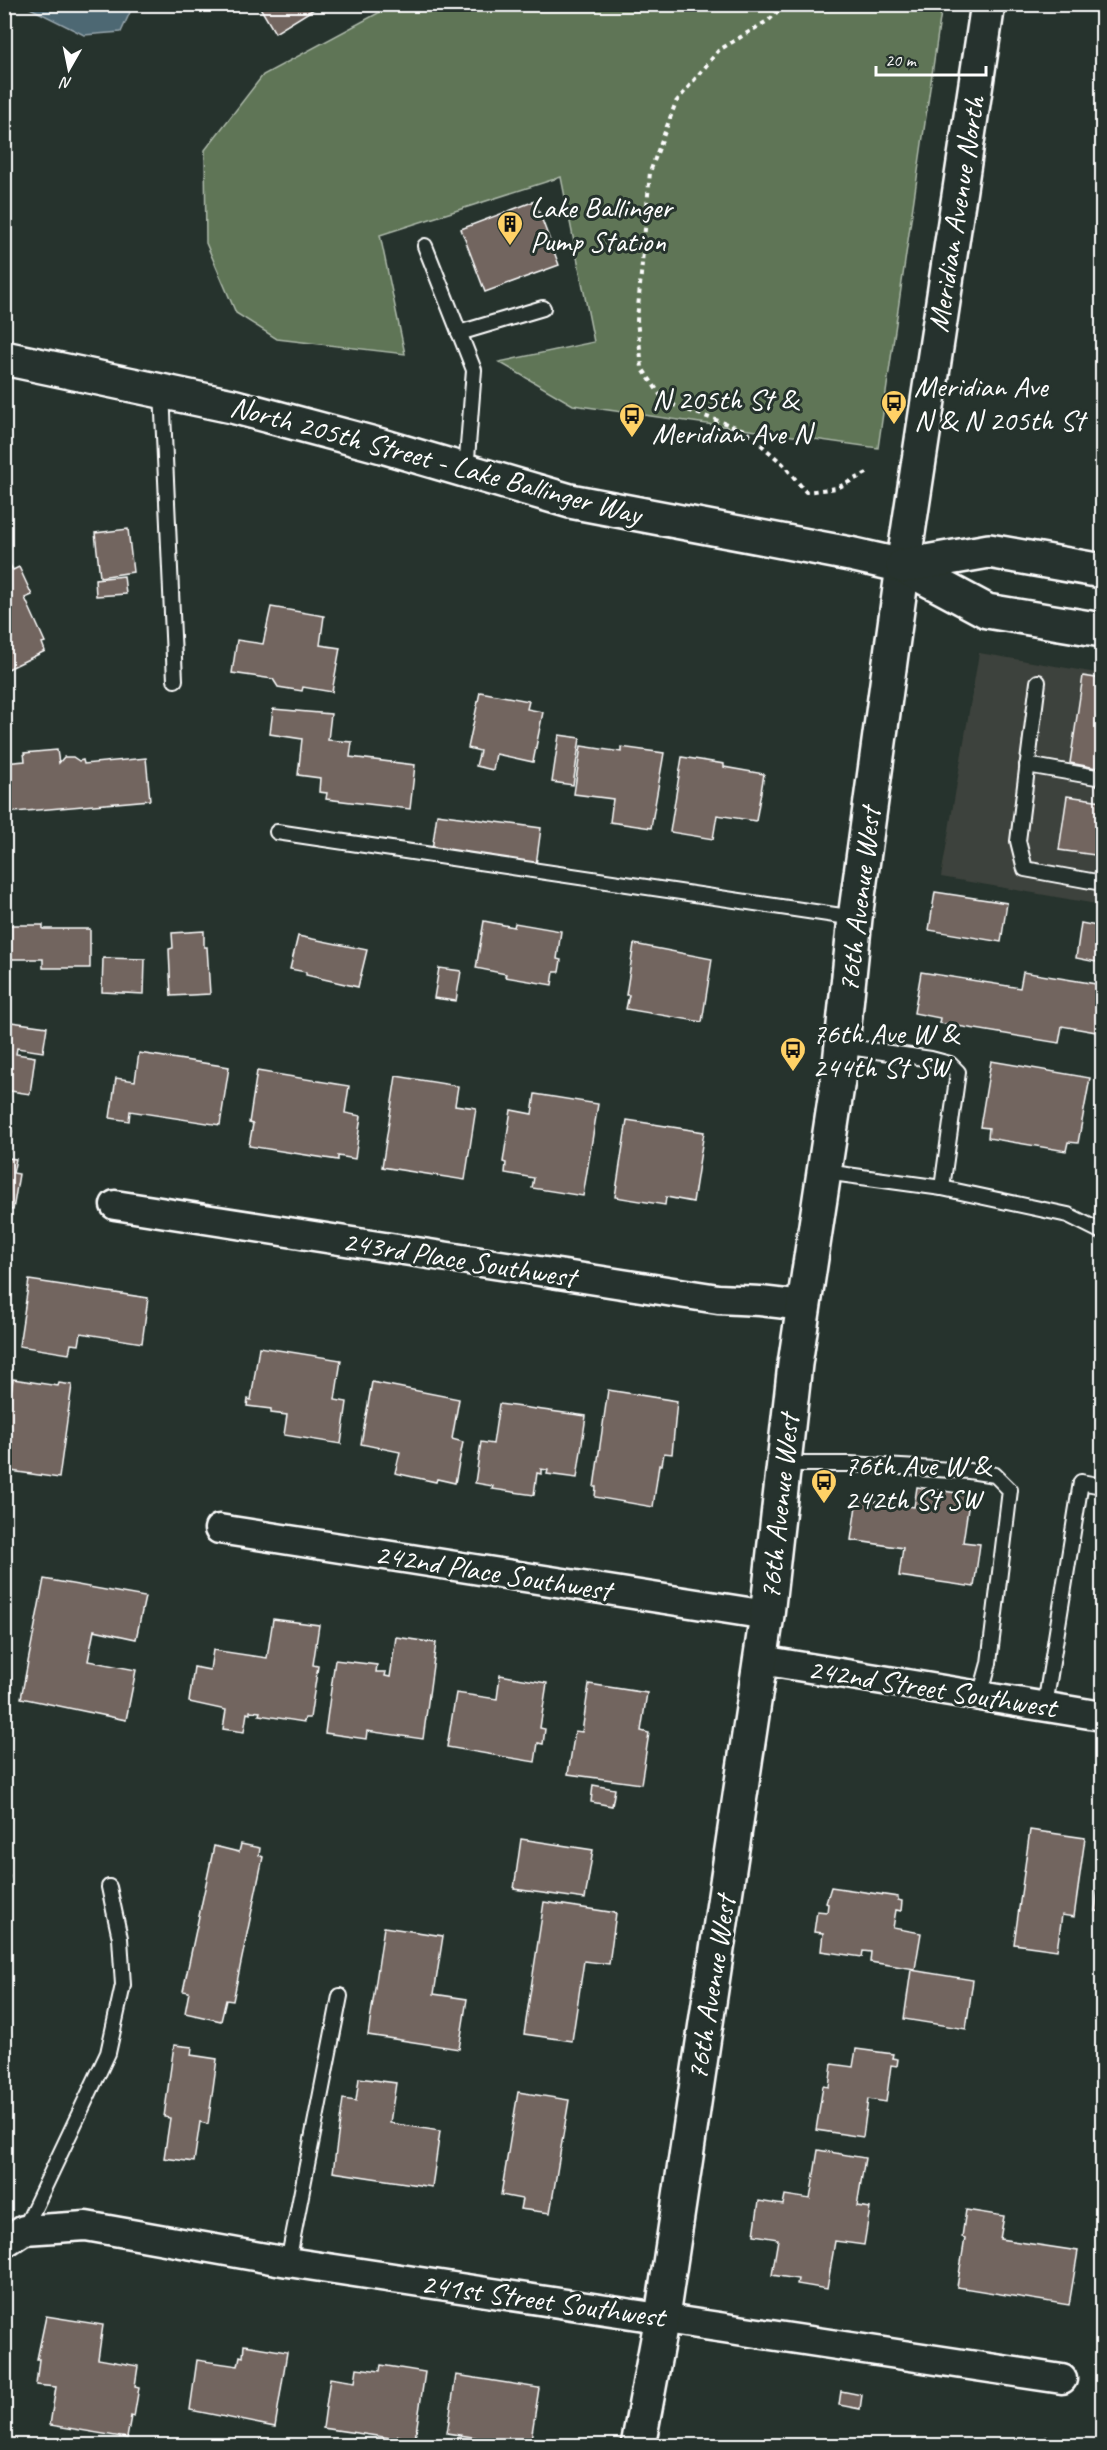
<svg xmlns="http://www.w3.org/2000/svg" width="1107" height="2450" font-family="Caveat,sans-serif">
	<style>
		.built { fill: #3d423c }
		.green { fill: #5e7457; stroke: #aebaab; stroke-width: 1.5 }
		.water { fill: #4e6873; stroke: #95a4ab; stroke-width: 1.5 }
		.building { fill: #72655f; stroke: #fff; stroke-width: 1.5 }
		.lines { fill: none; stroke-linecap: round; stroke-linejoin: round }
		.service-casing { stroke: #fff; stroke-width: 18 }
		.minor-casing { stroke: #fff; stroke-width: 33 }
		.tertiary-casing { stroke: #fff; stroke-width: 38 }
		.primary-casing { stroke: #fff; stroke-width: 38 }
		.path { stroke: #fff; stroke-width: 4; stroke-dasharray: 4.5 4.5; stroke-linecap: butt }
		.service { stroke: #26332d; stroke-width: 14 }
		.minor { stroke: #26332d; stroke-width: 28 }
		.tertiary { stroke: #26332d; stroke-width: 33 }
		.primary { stroke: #26332d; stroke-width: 33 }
		.labels { text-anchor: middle; stroke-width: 6; stroke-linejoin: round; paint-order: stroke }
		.poi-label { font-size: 30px; fill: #fff; stroke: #26332d; text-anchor: start }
		.street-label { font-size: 30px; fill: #fff; stroke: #26332d }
	</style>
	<rect width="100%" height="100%" fill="#26332d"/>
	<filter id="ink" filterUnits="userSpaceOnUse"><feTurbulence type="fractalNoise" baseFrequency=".0167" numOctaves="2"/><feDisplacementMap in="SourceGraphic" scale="12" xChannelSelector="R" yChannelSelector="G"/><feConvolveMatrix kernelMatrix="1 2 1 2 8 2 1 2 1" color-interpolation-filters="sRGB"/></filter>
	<g filter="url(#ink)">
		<!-- built -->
		<polygon class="built" points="979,653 1102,674 1102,905 941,877"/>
		<!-- green -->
		<polygon class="green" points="393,5 942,5 878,448 573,405 499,362 594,342 561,177 380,235 405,354 277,339 236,313 206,243 205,150 263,75"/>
		<!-- water -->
		<polygon class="water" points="24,5 127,5 131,10 121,32 84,35"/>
		<!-- building -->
		<g class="building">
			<polygon points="258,4 322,4 275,33"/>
			<polygon points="1099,4 1102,4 1102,32 1096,31"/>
			<polygon points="535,201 559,265 485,292 461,229"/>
			<polygon points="128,529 133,572 100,577 95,533"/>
			<polygon points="4,555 13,570 19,567 32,595 25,598 45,642 42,643 45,651 4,671"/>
			<polygon points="124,576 126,594 96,596 95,579"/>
			<polygon points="271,607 324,616 320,645 340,648 332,692 303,687 302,691 278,687 273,679 232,673 237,640 263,644"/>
			<polygon points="1083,676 1102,679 1102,769 1070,763"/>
			<polygon points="480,692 529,701 527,709 543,712 533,762 496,754 493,770 476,766 480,751 468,748"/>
			<polygon points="273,709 331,714 328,740 352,742 350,757 415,765 410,809 326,799 327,793 319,792 320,778 298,775 302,739 270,734"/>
			<polygon points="559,735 580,738 573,785 552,782"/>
			<polygon points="581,746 621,752 621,747 664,753 651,828 610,822 613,799 574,794"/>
			<polygon points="57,750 59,763 64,757 73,757 79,761 83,760 84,764 146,758 150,800 4,813 4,763 25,761 24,753"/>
			<polygon points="682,757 724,764 724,767 764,774 756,821 717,815 713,839 670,832"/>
			<polygon points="1067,796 1102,801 1102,856 1059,850"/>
			<polygon points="437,814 541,828 536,865 432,850"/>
			<polygon points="4,872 9,872 9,925 43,925 43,929 90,929 90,968 43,968 43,959 9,959 10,969 4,969"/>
			<polygon points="935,892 1007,903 1001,942 929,930"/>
			<polygon points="484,921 514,927 515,923 561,931 557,959 561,960 559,972 554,972 552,985 505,977 506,974 476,968"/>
			<polygon points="1081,923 1102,927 1102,963 1076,958"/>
			<polygon points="204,931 204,947 207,947 210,994 171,996 169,949 173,948 172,933"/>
			<polygon points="298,936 367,950 358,987 306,975 306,972 290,969"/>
			<polygon points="634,944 712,959 702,1022 626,1009 629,995 626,995"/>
			<polygon points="103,958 145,959 144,994 102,992"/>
			<polygon points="439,968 461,971 456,1001 434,998"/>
			<polygon points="921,972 1020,988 1023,972 1102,985 1102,1033 1062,1026 1059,1043 939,1023 940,1018 914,1013"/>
			<polygon points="4,1021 47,1027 43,1052 17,1048 16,1054 35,1057 30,1094 4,1090"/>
			<polygon points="139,1053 229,1067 220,1125 130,1111 129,1121 110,1118 116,1078 135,1081"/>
			<polygon points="991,1061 1090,1078 1078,1143 1068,1142 1066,1151 988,1138 989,1128 980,1127"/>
			<polygon points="257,1071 349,1086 345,1113 361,1116 355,1159 338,1156 338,1160 249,1146 253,1124 249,1123"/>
			<polygon points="396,1076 458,1086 455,1105 476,1108 465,1180 382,1167"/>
			<polygon points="535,1094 598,1104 583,1196 532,1188 534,1178 505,1173 506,1163 503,1162 511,1110 532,1114"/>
			<polygon points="627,1120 704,1132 693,1202 666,1197 665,1205 615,1197"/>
			<polygon points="4,1130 12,1131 8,1158 16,1159 13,1173 19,1174 13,1210 4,1209"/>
			<polygon points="29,1280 148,1298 142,1343 81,1333 79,1345 71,1344 69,1354 19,1346"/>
			<polygon points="259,1347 341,1360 335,1400 347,1402 341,1444 284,1435 287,1415 271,1413 271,1409 247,1406 248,1399 251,1400"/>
			<polygon points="13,1379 58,1386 59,1383 72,1385 59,1478 4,1470 4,1438"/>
			<polygon points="372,1382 459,1399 452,1439 463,1442 455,1483 437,1479 436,1482 395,1473 400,1452 361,1444"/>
			<polygon points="608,1390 677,1401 672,1454 664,1453 662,1465 659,1465 653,1507 595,1497 596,1487 594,1487"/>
			<polygon points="499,1404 586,1416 577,1478 547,1474 548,1470 541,1469 541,1474 537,1473 534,1495 492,1489 493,1486 475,1483 481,1442 493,1444"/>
			<polygon points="917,1487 970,1495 963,1542 980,1544 974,1587 899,1576 903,1548 851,1540 857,1499 914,1507"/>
			<polygon points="44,1579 145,1597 136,1639 94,1630 88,1661 136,1670 126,1720 21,1698"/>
			<polygon points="273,1619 319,1625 313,1665 318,1666 310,1718 305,1718 304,1722 259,1715 260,1712 250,1711 250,1714 247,1713 244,1732 223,1729 226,1710 189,1702 194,1667 210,1670 213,1650 267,1658"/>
			<polygon points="396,1637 436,1643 423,1739 367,1731 366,1739 325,1733 335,1660 377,1665 376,1672 386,1672 385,1676 390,1677"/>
			<polygon points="500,1675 547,1683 540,1728 545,1729 543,1744 538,1743 535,1762 447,1747 456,1693 497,1699"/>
			<polygon points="589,1684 647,1693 641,1731 649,1733 641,1784 568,1774 575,1731 582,1732"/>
			<polygon points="593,1785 615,1789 612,1806 591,1802"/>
			<polygon points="1030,1830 1085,1838 1074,1917 1062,1915 1057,1950 1014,1944"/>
			<polygon points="521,1839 593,1850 585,1899 514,1889"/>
			<polygon points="241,1844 260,1848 259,1855 263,1857 233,2001 226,2000 221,2021 185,2013 189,1992 183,1991 214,1846 239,1852"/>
			<polygon points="1102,1855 1102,1912 1095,1911"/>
			<polygon points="4,1875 9,1876 4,1904"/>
			<polygon points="831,1887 898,1897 898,1900 902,1901 901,1911 896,1910 893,1928 921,1933 915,1969 870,1962 871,1952 863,1951 862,1957 821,1951 823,1933 814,1932 817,1911 827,1912 828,1904 826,1903"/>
			<polygon points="544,1902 616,1913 609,1964 584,1961 572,2041 524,2034"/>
			<polygon points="384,1927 443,1936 434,1994 467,1999 459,2049 368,2035"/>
			<polygon points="911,1970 973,1980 966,2029 904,2019"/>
			<polygon points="174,2045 192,2047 191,2055 217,2059 208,2124 200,2122 194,2162 164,2158 170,2118 164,2117"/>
			<polygon points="856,2049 893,2054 892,2058 898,2059 897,2066 891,2065 886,2102 868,2099 863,2137 816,2130 823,2086 829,2087 832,2064 853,2067"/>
			<polygon points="359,2078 396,2083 390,2123 440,2131 432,2187 333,2172 343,2099 356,2101"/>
			<polygon points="518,2092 569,2100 550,2213 520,2209 522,2199 501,2195"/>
			<polygon points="818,2150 865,2158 857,2206 870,2208 864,2245 835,2241 827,2289 797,2284 798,2279 772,2275 778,2239 754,2235 759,2201 783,2205 785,2195 810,2199"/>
			<polygon points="966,2210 1004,2216 1000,2239 1078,2251 1069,2305 957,2287 965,2238 962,2237"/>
			<polygon points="46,2316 103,2325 98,2359 138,2366 135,2386 139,2387 134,2417 131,2416 127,2438 50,2425 56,2387 36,2385 39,2359 37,2359"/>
			<polygon points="244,2345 287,2352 275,2427 190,2410 197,2360 238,2366 240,2356 243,2357"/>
			<polygon points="381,2365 425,2372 415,2439 398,2436 397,2439 323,2428 330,2378 355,2382 357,2368 380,2371"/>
			<polygon points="456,2375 539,2388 530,2446 447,2433"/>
			<polygon points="841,2391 862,2395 860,2409 839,2405"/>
			<polygon points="1046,2437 1099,2444 1099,2446 1045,2446"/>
			<polygon points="723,2440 740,2441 739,2444 757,2446 723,2446"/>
			<polygon points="848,2440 877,2446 847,2446"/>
		</g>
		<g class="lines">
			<defs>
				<g id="service">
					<polyline points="425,246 474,370 466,471"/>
					<polyline points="459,333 543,308"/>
					<polyline points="162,391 175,680"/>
					<polyline points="1038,682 1018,841 1025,869 1102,883"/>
					<polyline points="1027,765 1102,778"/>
					<polyline points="277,832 855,918"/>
					<polyline points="842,1046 931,1059 950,1064 958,1072 942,1188"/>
					<polyline points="825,1172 942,1188 1068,1215 1102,1232"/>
					<polyline points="784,1464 850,1464 969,1471 995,1475 1010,1490 989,1663 980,1696"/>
					<polyline points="1045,1706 1081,1482 1102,1486"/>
					<polyline points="24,2230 108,2053 123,1985 120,1938 109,1887"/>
					<polyline points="288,2262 340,1996"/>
				</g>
				<g id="minor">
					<polyline points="115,1205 718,1299 760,1301 804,1306"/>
					<polyline points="219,1529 767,1615"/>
					<polyline points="761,1660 1102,1716"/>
					<polyline points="4,2243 24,2230 86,2226 288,2262 1062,2379"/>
				</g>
				<polyline id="tertiary" points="638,2446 662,2317 767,1615 795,1364 839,1073 855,918 903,566 988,4"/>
				<g id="primary">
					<polyline points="4,358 232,406 382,446 570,501 850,554 903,566 987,611 1102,630"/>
					<polyline points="903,566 989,551 1102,571"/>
				</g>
			</defs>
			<!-- service casing -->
			<use href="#service" class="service-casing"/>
			<!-- minor casing -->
			<use href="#minor" class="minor-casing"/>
			<!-- tertiary casing -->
			<use href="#tertiary" class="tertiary-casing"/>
			<!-- primary casing -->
			<use href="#primary" class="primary-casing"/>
			<!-- path -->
			<polyline class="path" points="785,4 769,20 719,50 676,102 650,172 637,320 642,368 665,402 744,430 783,464 806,492 837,488 867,473"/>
			<!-- service -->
			<use href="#service" class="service"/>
			<!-- minor -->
			<use href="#minor" class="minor"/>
			<!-- tertiary -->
			<use href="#tertiary" class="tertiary"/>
			<!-- primary -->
			<use href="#primary" class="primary"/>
		</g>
	</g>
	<!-- icons -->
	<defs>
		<symbol id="building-pin" viewBox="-11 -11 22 30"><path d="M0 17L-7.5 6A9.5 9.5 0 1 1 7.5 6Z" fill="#ffd166" stroke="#26332d"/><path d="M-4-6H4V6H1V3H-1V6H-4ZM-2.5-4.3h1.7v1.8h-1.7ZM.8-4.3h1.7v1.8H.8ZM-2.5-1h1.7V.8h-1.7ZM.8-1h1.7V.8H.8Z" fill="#111"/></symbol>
		<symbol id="bus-pin" viewBox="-11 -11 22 30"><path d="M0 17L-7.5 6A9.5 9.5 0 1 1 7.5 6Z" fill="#ffd166" stroke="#26332d"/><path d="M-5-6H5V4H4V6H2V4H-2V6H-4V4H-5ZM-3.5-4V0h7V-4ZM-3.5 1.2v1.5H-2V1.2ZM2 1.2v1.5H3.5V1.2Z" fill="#111"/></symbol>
	</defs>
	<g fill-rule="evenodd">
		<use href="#building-pin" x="495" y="209" width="30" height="40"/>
		<use href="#bus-pin" x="879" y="388" width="30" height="40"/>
		<use href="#bus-pin" x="617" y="401" width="30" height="40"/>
		<use href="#bus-pin" x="778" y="1035" width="30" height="40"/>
		<use href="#bus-pin" x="809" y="1467" width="30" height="40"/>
	</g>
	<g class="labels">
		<!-- poi labels -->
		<g class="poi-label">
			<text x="530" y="217">Lake Ballinger<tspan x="530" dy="34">Pump Station</tspan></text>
			<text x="914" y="396">Meridian Ave<tspan x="914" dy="34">N &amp; N 205th St</tspan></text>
			<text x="652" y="409">N 205th St &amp;<tspan x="652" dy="34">Meridian Ave N</tspan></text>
			<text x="812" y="1043">76th Ave W &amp;<tspan x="812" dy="34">244th St SW</tspan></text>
			<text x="844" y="1475">76th Ave W &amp;<tspan x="844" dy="34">242th St SW</tspan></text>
		</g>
		<!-- street labels -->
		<g class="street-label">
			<text transform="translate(956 214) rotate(-81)" y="10">Meridian Avenue North</text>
			<text transform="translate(436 460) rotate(15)" y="10">North 205th Street - Lake Ballinger Way</text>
			<text transform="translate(859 900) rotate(-83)" y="10">76th Avenue West</text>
			<text transform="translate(459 1259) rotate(9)" y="10">243rd Place Southwest</text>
			<text transform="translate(779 1507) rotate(-84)" y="10">76th Avenue West</text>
			<text transform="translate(493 1572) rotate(9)" y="10">242nd Place Southwest</text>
			<text transform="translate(932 1688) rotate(9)" y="10">242nd Street Southwest</text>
			<text transform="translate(711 1988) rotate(-81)" y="10">76th Avenue West</text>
			<text transform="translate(543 2300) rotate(8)" y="10">241st Street Southwest</text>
		</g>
	</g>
	<!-- margin -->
	<rect width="1107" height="2450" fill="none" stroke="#26332d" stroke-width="24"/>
	<rect x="12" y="12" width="1083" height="2426" fill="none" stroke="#fff" stroke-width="2" filter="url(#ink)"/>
	<!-- north arrow -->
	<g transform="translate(69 69) rotate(189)" stroke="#26332d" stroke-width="4.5" paint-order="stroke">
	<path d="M0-4.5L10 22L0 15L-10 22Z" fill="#ffffff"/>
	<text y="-9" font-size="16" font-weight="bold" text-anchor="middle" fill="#ffffff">N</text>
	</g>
	<!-- scale -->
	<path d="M876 66v9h110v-9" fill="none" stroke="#ffffff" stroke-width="3"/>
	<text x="885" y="66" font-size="18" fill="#ffffff" stroke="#26332d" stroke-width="4.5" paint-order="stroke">20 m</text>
</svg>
